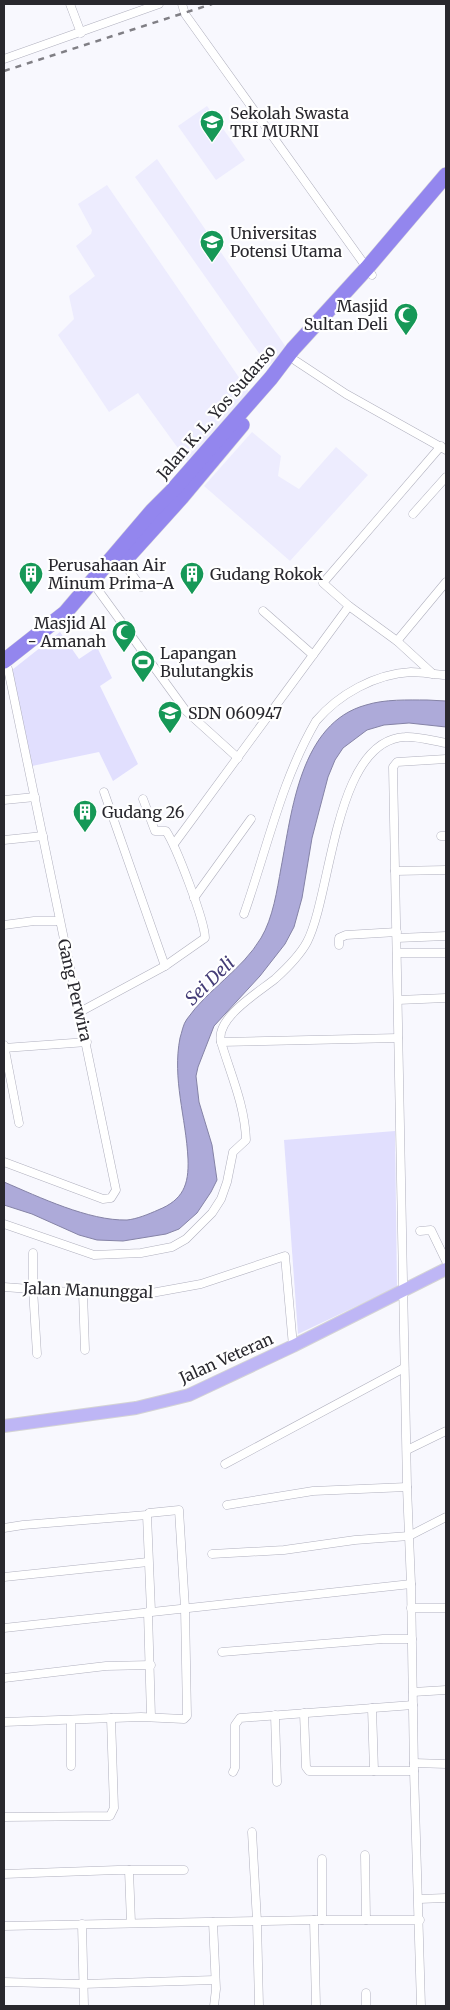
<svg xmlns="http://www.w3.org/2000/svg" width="450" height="2010" font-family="Merriweather,serif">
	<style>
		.built { fill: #edecfe }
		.green { fill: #e1dffe }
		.water { fill: #adaad9; stroke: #8583a6 }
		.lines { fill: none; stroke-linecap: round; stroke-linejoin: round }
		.street-casing { stroke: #b0b0be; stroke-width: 9 }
		.primary-casing { stroke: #d4d4d5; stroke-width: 14 }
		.highway-casing { stroke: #d4d4d5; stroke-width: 16 }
		.street { stroke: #fff; stroke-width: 8 }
		.primary { stroke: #beb6f5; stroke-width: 12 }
		.highway { stroke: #9386ee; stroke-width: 15 }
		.rail { stroke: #807f85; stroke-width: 2.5; stroke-dasharray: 6 6; stroke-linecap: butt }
		.labels { text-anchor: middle; stroke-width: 4.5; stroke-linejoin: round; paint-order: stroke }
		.poi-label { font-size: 16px; fill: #29282e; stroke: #fff; text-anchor: start }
		.street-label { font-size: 16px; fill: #29282e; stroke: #fff }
		.water-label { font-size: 18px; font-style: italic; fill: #443c77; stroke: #fff }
	</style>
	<rect width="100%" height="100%" fill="#f8f8fe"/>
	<!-- built -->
	<g class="built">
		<polygon points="207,106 245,160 216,180 178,126"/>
		<polygon points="157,159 288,350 268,366 135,177"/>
		<polygon points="107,185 251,395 188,462 138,393 109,412 58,335 74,319 69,296 95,276 76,246 91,234 92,230 78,204"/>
		<polygon points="252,432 281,456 278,476 299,489 336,447 368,475 290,561 204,486"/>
	</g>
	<!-- green -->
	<g class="green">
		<polygon points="60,632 79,659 97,647 112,678 100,686 138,764 113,781 99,752 32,766 12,670"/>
		<polygon points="395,1131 397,1287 298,1334 284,1140"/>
	</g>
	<!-- water -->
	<path class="water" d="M427,700l19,1v26l-37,-4 -25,2 -17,5 -24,18 -8,12 -7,17 -16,61 -10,60 -8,29 -9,17 -25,32 -46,50 -16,41 -2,9 3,26 13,43 5,35 -6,12 -14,21 -18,16 -13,5 -43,7 -26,-1 -18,-5 -47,-21 -28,-9v-23c35,15 85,39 123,38 10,-1 22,-6 31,-10 25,-10 31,-25 30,-51 -2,-42 -16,-80 -8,-121 2,-6 3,-14 7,-19 21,-30 55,-49 74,-81 12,-20 16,-48 20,-70 11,-57 19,-145 85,-163 19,-6 42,-5 61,-5z"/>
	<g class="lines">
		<defs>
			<g id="street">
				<polyline points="70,4 81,33"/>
				<polyline points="182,4 185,14 372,275"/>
				<polyline points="4,59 159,4"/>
				<polyline points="296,361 346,394 446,450"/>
				<polyline points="413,514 446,477"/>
				<polyline points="123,562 141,587"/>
				<polyline points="98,590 186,711 238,758"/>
				<polyline points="263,611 313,655"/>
				<polyline points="397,641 446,582"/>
				<polyline points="433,674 397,641 349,606 323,583 441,446"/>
				<polyline points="104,792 165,966"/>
				<polyline points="4,800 35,797"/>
				<polyline points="441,836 446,836"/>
				<polyline points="4,840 43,836"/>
				<polyline points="174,844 349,606"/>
				<polyline points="395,871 446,870"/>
				<polyline points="194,898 251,819"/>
				<path d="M244,914c23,-65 37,-133 72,-193 23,-27 59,-47 95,-49 12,0 24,3 35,3"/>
				<polyline points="4,925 34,921 59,921"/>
				<polyline points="397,938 446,936"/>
				<polyline points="339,945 339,938 346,935 397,932"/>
				<polyline points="397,953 446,953"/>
				<polyline points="398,1000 446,998"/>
				<path d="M78,1013l87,-47 40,-28c0,-17 -29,-92 -39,-107h-11l-12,-32"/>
				<polyline points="221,1042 398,1038"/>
				<polyline points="4,1045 19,1123"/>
				<polyline points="4,1048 87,1042"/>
				<polyline points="4,1162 103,1199 111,1198 116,1190 8,669"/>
				<path d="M4,1224l90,31 47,-2 31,-6 14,-8 26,-26 9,-14 6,-17 6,-30 13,-12c-1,-34 -15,-65 -25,-98 -6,-24 38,-50 54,-63 11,-10 25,-24 32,-37 25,-48 27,-202 98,-205 13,-1 28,4 41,6"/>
				<polyline points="420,1231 431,1230 446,1261"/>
				<polyline points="33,1253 33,1289 37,1354"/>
				<polyline points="4,1287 83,1293 146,1294 201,1284 285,1256 293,1346"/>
				<polyline points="83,1293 85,1350"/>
				<polyline points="407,1450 446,1431"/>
				<polyline points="225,1464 404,1368"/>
				<polyline points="227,1505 313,1491 407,1487"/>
				<polyline points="147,1515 151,1611"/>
				<polyline points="4,1528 23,1525 147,1515 149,1513 179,1510 185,1608 187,1716 184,1719 141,1717 4,1722"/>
				<polyline points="212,1554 284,1550 355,1540 409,1536 446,1517"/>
				<polyline points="4,1577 148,1562"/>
				<polyline points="411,1608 446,1608"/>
				<polyline points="148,1612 151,1717"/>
				<polyline points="4,1628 411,1584"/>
				<polyline points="222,1652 383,1639 412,1639"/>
				<polyline points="4,1678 106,1666 151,1665"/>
				<polyline points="413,1692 446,1690"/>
				<polyline points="372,1708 374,1771"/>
				<polyline points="304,1713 306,1767 309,1771 414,1771"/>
				<polyline points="275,1715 277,1782"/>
				<polyline points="71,1720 71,1766"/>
				<polyline points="414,1763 446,1764"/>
				<polyline points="233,1772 235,1768 235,1725 240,1718 413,1705"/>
				<polyline points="4,1817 110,1816 114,1808 111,1718"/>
				<polyline points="252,1832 257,1921 259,2006"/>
				<polyline points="365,1855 366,1920"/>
				<polyline points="322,1859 322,1920"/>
				<polyline points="129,1870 131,1923"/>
				<polyline points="4,1874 118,1870 184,1870"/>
				<polyline points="419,1899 446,1898"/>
				<polyline points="314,1920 316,2006"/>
				<polyline points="213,1922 216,1989 214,2006"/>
				<polyline points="82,1924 84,2006"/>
				<polyline points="4,1926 314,1920 420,1920"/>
				<polyline points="4,1982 82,1984 215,1980"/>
				<polyline points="366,1993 366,2006"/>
				<polyline points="421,2006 414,1771 411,1584 407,1487 393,767 397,762 446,759"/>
			</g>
			<polyline id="primary" points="4,1426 136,1408 189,1395 293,1346 446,1269"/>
			<g id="highway">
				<polyline points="126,559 181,498 242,425"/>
				<polyline points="4,661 65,613 152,511 172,491 271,378 293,349 367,268 446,175"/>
			</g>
		</defs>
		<!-- street casing -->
		<use href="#street" class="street-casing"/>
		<!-- primary casing -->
		<use href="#primary" class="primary-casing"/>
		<!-- highway casing -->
		<use href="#highway" class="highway-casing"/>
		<!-- street -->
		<use href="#street" class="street"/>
		<!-- primary -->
		<use href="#primary" class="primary"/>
		<!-- highway -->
		<use href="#highway" class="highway"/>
		<!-- rail -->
		<polyline class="rail" points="4,71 212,4"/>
	</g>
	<!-- icons -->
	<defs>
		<symbol id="school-pin" viewBox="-11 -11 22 30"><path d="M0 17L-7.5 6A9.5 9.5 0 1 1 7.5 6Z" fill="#169857" stroke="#fff"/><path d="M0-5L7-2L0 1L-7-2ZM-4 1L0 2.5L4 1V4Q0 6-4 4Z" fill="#fff"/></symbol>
		<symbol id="university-pin" viewBox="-11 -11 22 30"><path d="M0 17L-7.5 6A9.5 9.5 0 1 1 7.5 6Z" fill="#169857" stroke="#fff"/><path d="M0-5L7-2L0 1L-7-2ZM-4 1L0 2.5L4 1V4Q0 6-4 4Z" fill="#fff"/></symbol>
		<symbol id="mosque-pin" viewBox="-11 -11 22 30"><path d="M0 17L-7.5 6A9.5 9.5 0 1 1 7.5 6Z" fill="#169857" stroke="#fff"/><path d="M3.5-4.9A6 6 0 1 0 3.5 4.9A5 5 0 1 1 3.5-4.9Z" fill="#fff"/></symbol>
		<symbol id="building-pin" viewBox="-11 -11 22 30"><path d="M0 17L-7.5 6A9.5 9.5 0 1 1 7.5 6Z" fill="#169857" stroke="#fff"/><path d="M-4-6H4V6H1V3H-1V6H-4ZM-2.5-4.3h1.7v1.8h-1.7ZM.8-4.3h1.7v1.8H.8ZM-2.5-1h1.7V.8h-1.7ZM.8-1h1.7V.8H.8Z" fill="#fff"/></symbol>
		<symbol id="stadium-pin" viewBox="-11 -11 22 30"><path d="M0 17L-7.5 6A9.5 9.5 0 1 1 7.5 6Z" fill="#169857" stroke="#fff"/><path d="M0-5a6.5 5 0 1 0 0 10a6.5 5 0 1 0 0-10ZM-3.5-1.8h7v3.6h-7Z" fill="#fff"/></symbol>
	</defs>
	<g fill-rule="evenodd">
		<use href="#school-pin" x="198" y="108" width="28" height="38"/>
		<use href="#university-pin" x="198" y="228" width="28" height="38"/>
		<use href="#mosque-pin" x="392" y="301" width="28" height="38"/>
		<use href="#building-pin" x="17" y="560" width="28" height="38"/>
		<use href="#building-pin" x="178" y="560" width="28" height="38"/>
		<use href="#mosque-pin" x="110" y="618" width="28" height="38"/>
		<use href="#stadium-pin" x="129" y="648" width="28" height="38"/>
		<use href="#school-pin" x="156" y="699" width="28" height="38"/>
		<use href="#building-pin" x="71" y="798" width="28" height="38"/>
	</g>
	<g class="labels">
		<!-- poi labels -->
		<g class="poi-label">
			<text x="230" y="119">Sekolah Swasta<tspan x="230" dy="18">TRI MURNI</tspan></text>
			<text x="230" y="239">Universitas<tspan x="230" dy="18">Potensi Utama</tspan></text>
			<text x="388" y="312" text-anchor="end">Masjid<tspan x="388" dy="18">Sultan Deli</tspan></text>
			<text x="48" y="571">Perusahaan Air<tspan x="48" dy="18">Minum Prima-A</tspan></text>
			<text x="210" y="580">Gudang Rokok</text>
			<text x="106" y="629" text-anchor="end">Masjid Al<tspan x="106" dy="18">- Amanah</tspan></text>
			<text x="160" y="659">Lapangan<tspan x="160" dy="18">Bulutangkis</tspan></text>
			<text x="188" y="719">SDN 060947</text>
			<text x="102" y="818">Gudang 26</text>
		</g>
		<!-- street labels -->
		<g class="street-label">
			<text transform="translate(216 412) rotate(-49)" y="6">Jalan K. L. Yos Sudarso</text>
			<text transform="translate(75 990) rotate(77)" y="6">Gang Perwira</text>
			<text transform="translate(88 1290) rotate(2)" y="6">Jalan Manunggal</text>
			<text transform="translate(226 1358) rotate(-24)" y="6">Jalan Veteran</text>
		</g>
		<!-- water labels -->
		<g class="water-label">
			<text transform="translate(210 981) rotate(-44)" y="6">Sei Deli</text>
		</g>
	</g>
	<!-- border -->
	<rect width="450" height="2010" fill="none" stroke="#29282e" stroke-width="10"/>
</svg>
